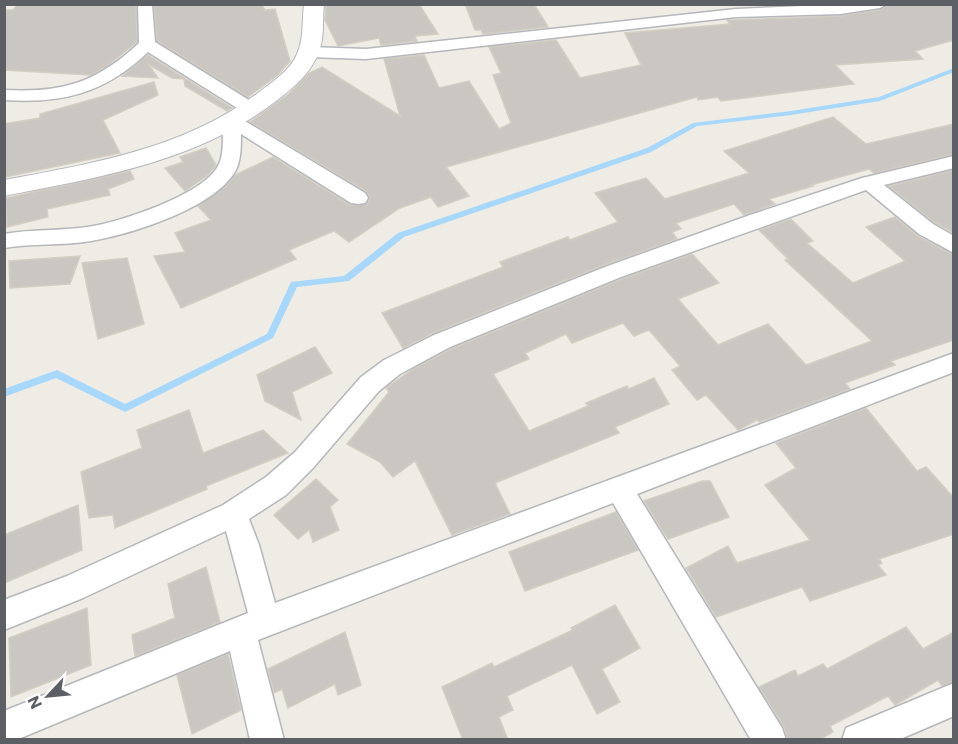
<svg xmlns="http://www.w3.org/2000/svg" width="958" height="744" font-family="Commissioner,sans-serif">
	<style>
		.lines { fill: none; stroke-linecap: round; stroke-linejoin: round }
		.stream { fill: #a7d7fb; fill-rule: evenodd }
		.building { fill: #cac7c2; stroke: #d3cec3; stroke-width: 1.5 }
		.minor-casing { stroke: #b5b7bb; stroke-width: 3 }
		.tertiary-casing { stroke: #b5b7bb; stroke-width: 2 }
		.minor { fill: #fff; fill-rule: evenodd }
		.tertiary { fill: #fff; fill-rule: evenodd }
	</style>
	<rect width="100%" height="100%" fill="#eeece4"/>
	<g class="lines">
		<!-- stream -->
		<polygon class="stream" points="954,68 954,72 880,101 791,115 697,126 651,152 404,237 349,281 297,287 273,338 125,412 56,378 4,397 4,389 57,370 125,404 267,334 291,282 344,276 398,233 647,148 693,123 791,111 879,97"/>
	</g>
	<!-- building -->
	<g class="building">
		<polygon points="18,4 136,4 137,42 107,66 91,75 4,70 4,10 13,10"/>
		<polygon points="154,4 261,4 265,10 275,9 290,61 279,74 248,97 157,41"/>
		<polygon points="326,4 419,4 438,34 415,36 417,41 381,45 379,38 338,46 325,20"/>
		<polygon points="465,4 534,4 548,27 483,34 481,30 475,30"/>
		<polygon points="889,4 954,4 954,40 915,51 923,59 835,65 854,84 721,101 718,97 698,100 697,97 446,167 469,196 438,207 431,197 400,208 349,242 334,231 289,250 296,259 181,308 154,256 185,252 175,233 211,220 198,206 227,185 235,175 273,157 350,205 367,204 370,197 366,191 250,122 290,93 309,73 322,67 400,116 384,59 424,55 439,88 469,81 499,129 511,123 493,75 501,73 489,47 556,40 580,78 641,65 625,33 730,24 727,20 733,20 840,16 880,10"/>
		<polygon points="148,55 232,108 227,111 185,86 184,79 172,78 148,64 158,78 122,76"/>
		<polygon points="154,82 158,95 103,120 120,153 5,177 4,124 40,118 40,114"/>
		<polygon points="833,117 866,144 954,124 954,154 874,173 869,169 811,185 813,186 769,199 775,204 744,215 734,204 676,223 681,229 672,232 677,239 604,265 433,333 403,348 382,313 503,267 500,262 568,237 570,240 618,222 595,193 646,178 665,199 749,173 724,151"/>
		<polygon points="206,148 216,165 208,175 185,191 165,168 183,162 180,157"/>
		<polygon points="954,170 954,233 934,222 889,186"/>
		<polygon points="130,171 134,179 108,189 110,195 47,209 48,217 7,227 6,198"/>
		<polygon points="895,217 918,236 954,255 954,340 891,361 895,365 845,383 850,389 759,422 757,420 738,430 706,395 697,400 672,370 680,366 649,330 634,336 623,323 572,343 566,334 525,353 529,359 493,374 529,431 588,406 586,403 627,386 629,389 654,378 669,404 615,427 619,433 495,483 510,514 452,535 415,461 393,477 380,462 347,444 389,392 386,388 415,368 451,349 622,279 692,254 719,283 678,299 718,345 768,324 806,365 872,341 785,260 788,259 759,230 791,219 813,241 807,243 853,283 905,261 866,227"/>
		<polygon points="80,256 70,284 10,288 9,261"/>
		<polygon points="127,258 144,324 98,339 82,263"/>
		<polygon points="315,347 332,373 292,392 301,420 265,401 257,375"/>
		<polygon points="866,408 917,471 926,467 954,498 954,534 879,559 882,563 878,565 886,575 810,601 802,587 716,617 686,568 728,546 737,563 810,540 765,485 796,468 776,443"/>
		<polygon points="189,410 203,453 263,430 288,453 206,486 207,489 115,528 113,515 89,518 81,472 142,448 137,430"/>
		<polygon points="316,479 338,500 330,507 339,530 313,542 309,530 298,539 274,515"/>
		<polygon points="702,481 710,481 729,517 668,539 644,501"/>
		<polygon points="78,505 82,550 4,583 4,535"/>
		<polygon points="616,512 638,550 525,591 509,552"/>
		<polygon points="206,567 220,622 135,656 132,635 175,618 168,584"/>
		<polygon points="615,605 640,648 602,669 620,702 597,714 572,665 507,696 513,710 499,717 508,740 463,740 442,687 492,663 494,667 573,630 571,628"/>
		<polygon points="87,608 91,665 11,697 9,638"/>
		<polygon points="906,627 923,649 954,632 954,681 942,686 938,680 895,705 888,696 830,726 833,732 819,740 788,740 784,727 759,687 795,670 798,676 823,664 827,669"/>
		<polygon points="345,632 361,685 338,695 335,684 288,708 282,689 274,693 268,669"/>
		<polygon points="228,654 241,710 192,734 177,675"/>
	</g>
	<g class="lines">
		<defs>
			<g id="minor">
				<path d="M138,4h14l3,38 102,63 3,4 -3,4h-12l-97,-61c-43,41 -85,52 -144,48v-10c58,3 92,-7 135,-47z"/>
				<polygon points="847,4 887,4 880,8 840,14 736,17 366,59 309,57 301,52 309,47 366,49 736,9"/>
				<path d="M232,116l6,1 127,76 3,5 -3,5 -7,1 -7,-1 -110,-69c0,12 0,25 -5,36 -21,38 -104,64 -145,71 -29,5 -58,2 -87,7v-14c28,-5 56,-3 83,-7 31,-4 116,-32 131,-61 7,-12 4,-31 5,-45l3,-4z"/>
				<polygon points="954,156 954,168 884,185 933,224 954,236 954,253 919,234 866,190 621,277 450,347 400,374 379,391 313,468 286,495 249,519 259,545 275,603 954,353 954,372 637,494 782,728 786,740 751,740 613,503 258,640 284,740 250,740 230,651 16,740 4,740 4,711 248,613 226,531 83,598 4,630 4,600 67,576 223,505 266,477 295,452 361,377 384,360 434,335 605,267 750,215 862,178"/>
				<polygon points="954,683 954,716 898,740 842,740 846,728"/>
			</g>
			<path id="tertiary" d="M304,4h20c-2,17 1,35 -6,50 -8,20 -25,34 -42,47 -79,61 -176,76 -272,95v-16c90,-17 179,-31 254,-87 14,-11 32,-22 39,-39 7,-15 5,-33 7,-50z"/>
		</defs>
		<!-- minor casing -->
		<use href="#minor" class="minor-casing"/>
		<!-- tertiary casing -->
		<use href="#tertiary" class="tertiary-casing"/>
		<!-- minor -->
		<use href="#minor" class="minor"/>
		<!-- tertiary -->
		<use href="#tertiary" class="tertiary"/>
	</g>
	<!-- border -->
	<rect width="958" height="744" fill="none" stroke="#5c6064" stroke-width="12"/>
	<!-- north arrow -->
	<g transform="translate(48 696) rotate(244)" stroke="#ffffff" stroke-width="4.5" paint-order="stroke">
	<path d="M0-4.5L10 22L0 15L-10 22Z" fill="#5c6064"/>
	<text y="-9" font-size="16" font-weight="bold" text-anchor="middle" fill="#5c6064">N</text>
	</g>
</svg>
